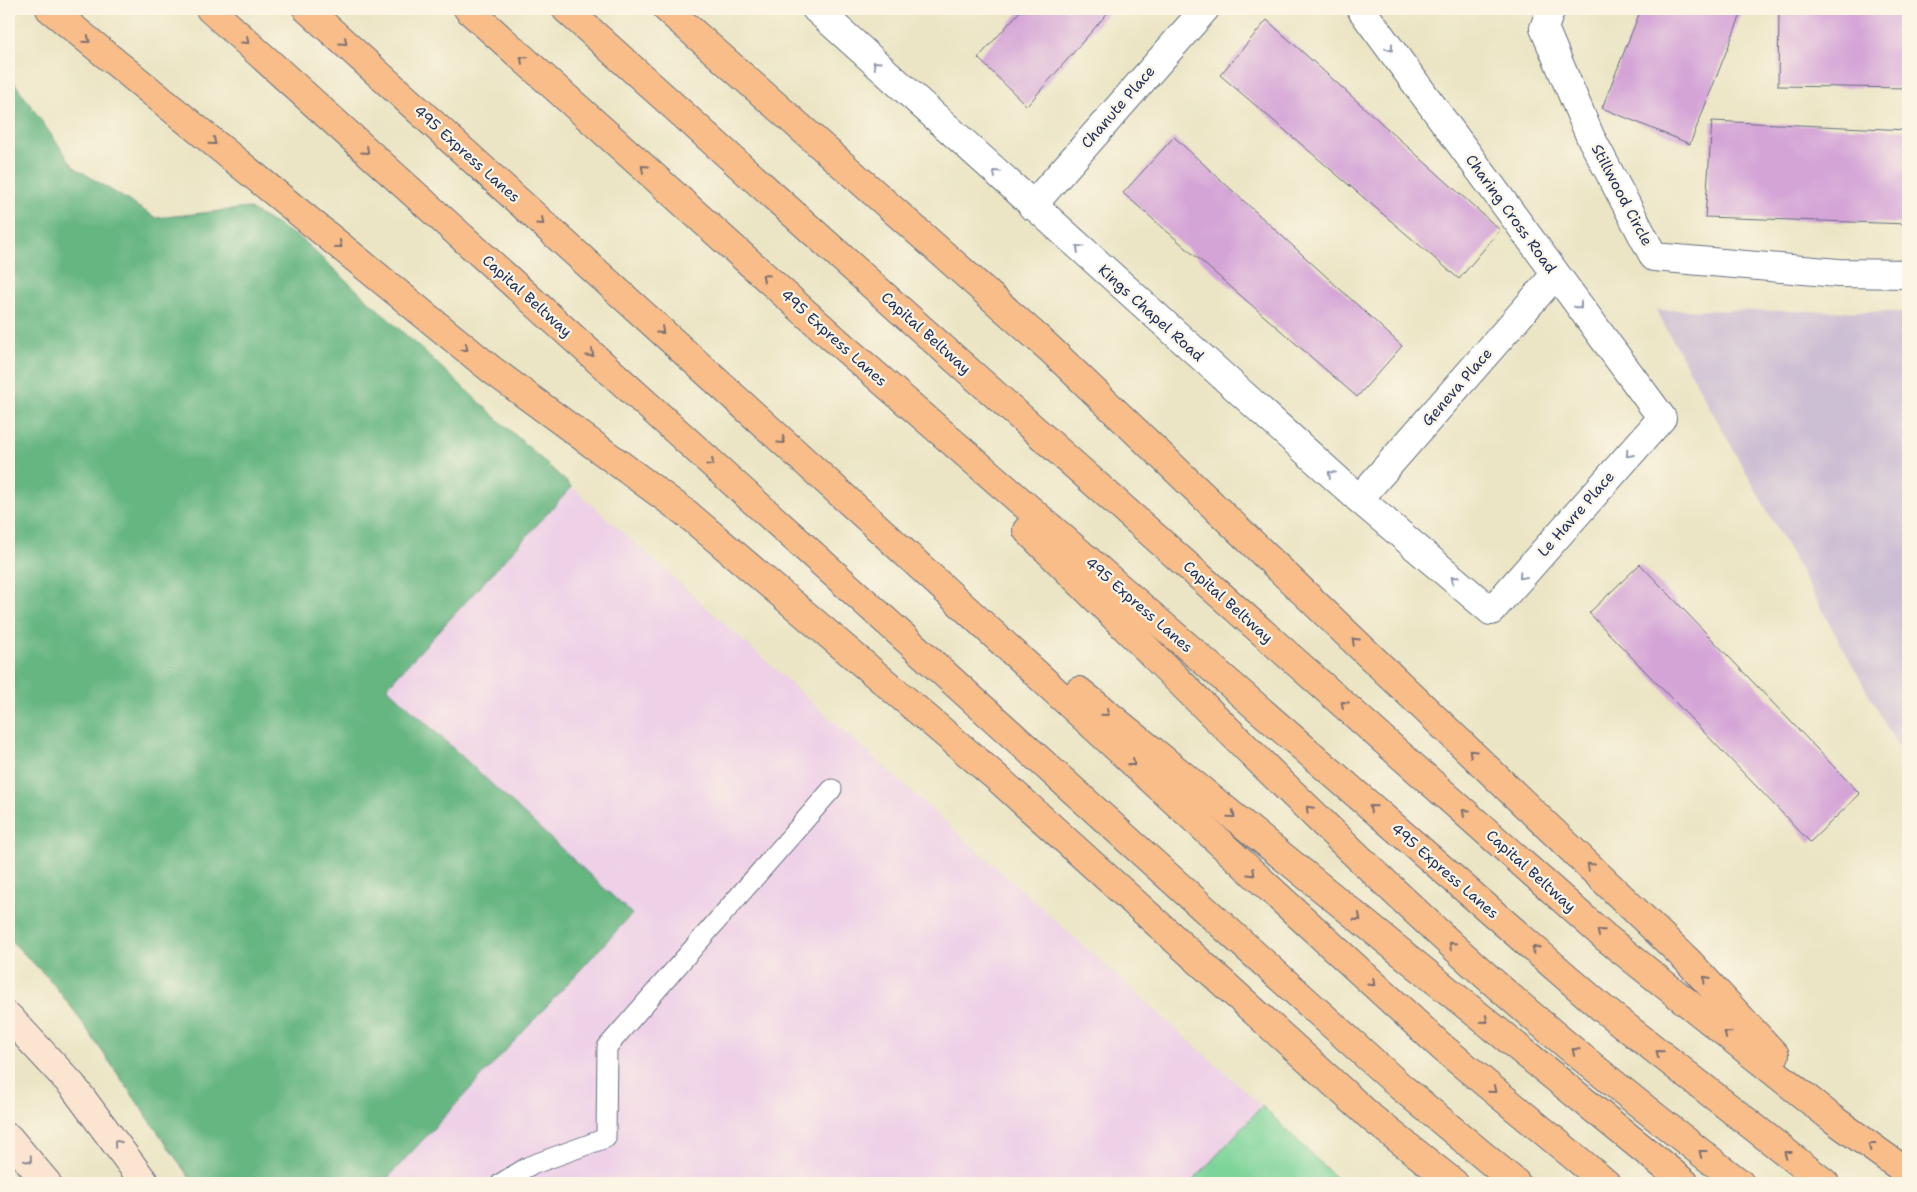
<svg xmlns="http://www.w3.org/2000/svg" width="1917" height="1192" font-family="'Shantell Sans',sans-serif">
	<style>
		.built { fill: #eed0e7 }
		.industrial { fill: #ccbed3 }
		.green { fill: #7dd499; stroke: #4c827c }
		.forest { fill: #66b681; stroke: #407270 }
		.building { fill: #d4a4d7 }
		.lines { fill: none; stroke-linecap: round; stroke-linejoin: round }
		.lane-casing { stroke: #646f82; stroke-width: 21 }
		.street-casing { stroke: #646f82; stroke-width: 30 }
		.secondary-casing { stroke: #646f82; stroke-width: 30 }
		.highway-casing { stroke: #646f82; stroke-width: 30 }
		.lane { stroke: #fff; stroke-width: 19 }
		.street { stroke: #fff; stroke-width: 28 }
		.secondary { stroke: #fce5d0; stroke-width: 28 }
		.highway { stroke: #f8bd89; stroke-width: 28 }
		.oneway { stroke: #7e6f71 }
		.oneway2 { stroke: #8d97ae }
		.oneway3 { stroke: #8c8a97 }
		.labels { text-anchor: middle; stroke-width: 4.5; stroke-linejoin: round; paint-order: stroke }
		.street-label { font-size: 15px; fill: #1b2f5e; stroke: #fcf5e5 }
	</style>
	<rect width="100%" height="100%" fill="#fcf5e5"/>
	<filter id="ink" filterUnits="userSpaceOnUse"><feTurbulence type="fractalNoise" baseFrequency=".02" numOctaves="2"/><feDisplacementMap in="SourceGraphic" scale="10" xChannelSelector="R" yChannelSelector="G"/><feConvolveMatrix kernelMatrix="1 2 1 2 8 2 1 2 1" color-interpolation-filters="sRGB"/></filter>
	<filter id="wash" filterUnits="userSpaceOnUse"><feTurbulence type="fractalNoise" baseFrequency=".0096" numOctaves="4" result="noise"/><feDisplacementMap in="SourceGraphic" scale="20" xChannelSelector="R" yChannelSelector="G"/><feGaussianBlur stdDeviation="1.12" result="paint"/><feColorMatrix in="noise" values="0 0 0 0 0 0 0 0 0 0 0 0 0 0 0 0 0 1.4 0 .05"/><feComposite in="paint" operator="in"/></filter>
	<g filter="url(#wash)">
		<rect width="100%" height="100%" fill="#ebe5c5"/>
		<!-- built -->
		<polygon class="built" points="572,487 1262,1106 1191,1183 383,1183 631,915 387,687"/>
		<!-- industrial -->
		<polygon class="industrial" points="1656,310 1908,312 1908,765"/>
		<!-- green -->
		<polygon class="green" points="1262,1106 1341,1183 1191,1183"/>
		<!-- forest -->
		<polygon class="forest" points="9,75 74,167 156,218 248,208 301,239 572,487 387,687 632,914 383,1183 193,1183 75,1012 50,980 9,939"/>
		<g id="blocks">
			<!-- building -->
			<g class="building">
				<polygon points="1022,9 1111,9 1027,106 978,58"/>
				<polygon points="1641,9 1743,9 1690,144 1602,108"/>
				<polygon points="1779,9 1908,9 1908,88 1778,86"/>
				<polygon points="1267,20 1500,230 1459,279 1220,75"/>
				<polygon points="1712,121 1908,130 1908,224 1705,217"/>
				<polygon points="1174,137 1402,346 1357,397 1123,193"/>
				<polygon points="1640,564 1860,794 1810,842 1589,613"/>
			</g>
		</g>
	</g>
	<g filter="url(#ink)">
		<use href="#blocks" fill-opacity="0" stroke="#646f82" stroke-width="1"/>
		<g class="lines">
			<defs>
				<polyline id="lane" points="501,1183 529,1166 606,1138 607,1047 832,789"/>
				<g id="street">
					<polyline points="816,9 1359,499 1491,611 1662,418 1361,9"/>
					<polyline points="1551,9 1544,28 1590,136 1654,257 1838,273 1908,274"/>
					<polyline points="1032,206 1205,9"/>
					<polyline points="1359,499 1555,275"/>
				</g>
				<g id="secondary">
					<polyline points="9,1017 72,1085 145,1183"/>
					<polyline points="9,1138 47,1183"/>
				</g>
				<g id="highway">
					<polyline points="50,9 492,370 686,513 996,777 1373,1119 1454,1183"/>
					<polyline points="210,9 1401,1087 1516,1183"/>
					<polyline points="307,9 865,516 1443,1048 1606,1183"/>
					<polyline points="468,9 840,344 1602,1008 1825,1183"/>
					<polyline points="566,9 900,310 1605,937 1833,1119 1908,1173"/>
					<polyline points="667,9 1050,349 1688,961 1775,1055"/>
					<path d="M1027,530c142,140 281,283 428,418 91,83 188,160 285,235"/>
					<polyline points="1079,691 1685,1183"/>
				</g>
			</defs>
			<!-- lane casing -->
			<use href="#lane" class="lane-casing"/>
			<!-- street casing -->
			<use href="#street" class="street-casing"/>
			<!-- secondary casing -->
			<use href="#secondary" class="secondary-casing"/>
			<!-- highway casing -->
			<use href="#highway" class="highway-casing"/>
			<!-- lane -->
			<use href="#lane" class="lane"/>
			<!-- street -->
			<use href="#street" class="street"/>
			<!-- secondary -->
			<use href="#secondary" class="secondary"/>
			<!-- highway -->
			<use href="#highway" class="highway"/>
		</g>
		<!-- one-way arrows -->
		<defs><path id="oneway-chevron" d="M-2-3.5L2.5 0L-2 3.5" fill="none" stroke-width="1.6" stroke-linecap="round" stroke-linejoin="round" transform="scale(1.25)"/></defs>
		<g class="oneway">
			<use href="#oneway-chevron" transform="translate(87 40) rotate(39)"/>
			<use href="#oneway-chevron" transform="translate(246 41) rotate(42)"/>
			<use href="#oneway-chevron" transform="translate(344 42) rotate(42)"/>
			<use href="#oneway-chevron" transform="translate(523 59) rotate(-138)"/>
			<use href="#oneway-chevron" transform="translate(213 142) rotate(39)"/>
			<use href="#oneway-chevron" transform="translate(366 151) rotate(42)"/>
			<use href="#oneway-chevron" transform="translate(644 168) rotate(-138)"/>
			<use href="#oneway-chevron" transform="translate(541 222) rotate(42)"/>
			<use href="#oneway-chevron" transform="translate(339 245) rotate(39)"/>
			<use href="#oneway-chevron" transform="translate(765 277) rotate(-138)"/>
			<use href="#oneway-chevron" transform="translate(661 331) rotate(42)"/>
			<use href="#oneway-chevron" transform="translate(465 348) rotate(39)"/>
			<use href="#oneway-chevron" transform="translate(591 354) rotate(42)"/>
			<use href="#oneway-chevron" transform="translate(782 441) rotate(42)"/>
			<use href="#oneway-chevron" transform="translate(711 463) rotate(42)"/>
			<use href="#oneway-chevron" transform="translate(1355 641) rotate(-136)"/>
			<use href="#oneway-chevron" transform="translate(1344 704) rotate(-138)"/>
			<use href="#oneway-chevron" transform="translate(1106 713) rotate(39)"/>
			<use href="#oneway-chevron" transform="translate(1472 753) rotate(-136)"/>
			<use href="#oneway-chevron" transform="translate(1132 763) rotate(43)"/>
			<use href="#oneway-chevron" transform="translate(1372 808) rotate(-139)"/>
			<use href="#oneway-chevron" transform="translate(1309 809) rotate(-135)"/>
			<use href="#oneway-chevron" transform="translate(1465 812) rotate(-138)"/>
			<use href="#oneway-chevron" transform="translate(1232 815) rotate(39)"/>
			<use href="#oneway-chevron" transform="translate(1590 866) rotate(-136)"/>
			<use href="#oneway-chevron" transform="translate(1252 873) rotate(43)"/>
			<use href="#oneway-chevron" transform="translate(1358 918) rotate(39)"/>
			<use href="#oneway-chevron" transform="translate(1600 932) rotate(-139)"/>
			<use href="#oneway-chevron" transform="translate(1452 945) rotate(-137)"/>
			<use href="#oneway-chevron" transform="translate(1535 949) rotate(-139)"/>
			<use href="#oneway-chevron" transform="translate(1706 979) rotate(-132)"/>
			<use href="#oneway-chevron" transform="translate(1372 983) rotate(43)"/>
			<use href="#oneway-chevron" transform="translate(1485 1020) rotate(39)"/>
			<use href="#oneway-chevron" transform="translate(1727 1034) rotate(-141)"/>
			<use href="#oneway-chevron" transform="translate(1575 1051) rotate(-140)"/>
			<use href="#oneway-chevron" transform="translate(1659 1053) rotate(-141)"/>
			<use href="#oneway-chevron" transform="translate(1493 1090) rotate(40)"/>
			<use href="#oneway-chevron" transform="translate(1871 1146) rotate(-144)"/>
			<use href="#oneway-chevron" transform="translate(1702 1153) rotate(-142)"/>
			<use href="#oneway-chevron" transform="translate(1787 1154) rotate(-143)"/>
		</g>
		<g class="oneway2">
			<use href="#oneway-chevron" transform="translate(1390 48) rotate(54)"/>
			<use href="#oneway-chevron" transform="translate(876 64) rotate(-138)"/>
			<use href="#oneway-chevron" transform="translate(996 173) rotate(-138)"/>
			<use href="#oneway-chevron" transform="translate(1079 248) rotate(-138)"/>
			<use href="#oneway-chevron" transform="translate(1579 306) rotate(53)"/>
			<use href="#oneway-chevron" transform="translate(1629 454) rotate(131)"/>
			<use href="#oneway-chevron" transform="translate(1331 474) rotate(-138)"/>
			<use href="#oneway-chevron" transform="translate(1522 576) rotate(131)"/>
			<use href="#oneway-chevron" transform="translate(1454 579) rotate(-140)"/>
		</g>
		<g class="oneway3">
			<use href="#oneway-chevron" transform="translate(117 1143) rotate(-128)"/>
			<use href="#oneway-chevron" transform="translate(29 1160) rotate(51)"/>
		</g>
	</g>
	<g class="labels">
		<!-- street labels -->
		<g class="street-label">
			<text transform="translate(1118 107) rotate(-49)" y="5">Chanute Place</text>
			<text transform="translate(467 154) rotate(42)" y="5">495 Express Lanes</text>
			<text transform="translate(1622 195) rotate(62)" y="5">Stillwood Circle</text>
			<text transform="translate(1511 214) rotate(54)" y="5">Charing Cross Road</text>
			<text transform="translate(527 296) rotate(42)" y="5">Capital Beltway</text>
			<text transform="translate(1151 313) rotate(42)" y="5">Kings Chapel Road</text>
			<text transform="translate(926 333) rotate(42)" y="5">Capital Beltway</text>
			<text transform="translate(834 338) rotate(42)" y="5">495 Express Lanes</text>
			<text transform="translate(1457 387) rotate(-49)" y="5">Geneva Place</text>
			<text transform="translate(1576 514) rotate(-49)" y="5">Le Havre Place</text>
			<text transform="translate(1228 602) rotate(42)" y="5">Capital Beltway</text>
			<text transform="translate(1139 605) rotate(41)" y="5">495 Express Lanes</text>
			<text transform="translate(1445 871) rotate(41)" y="5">495 Express Lanes</text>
			<text transform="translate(1531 871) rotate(42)" y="5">Capital Beltway</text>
		</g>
	</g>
	<!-- margin -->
	<rect width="1917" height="1192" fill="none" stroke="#fcf5e5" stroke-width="30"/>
</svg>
